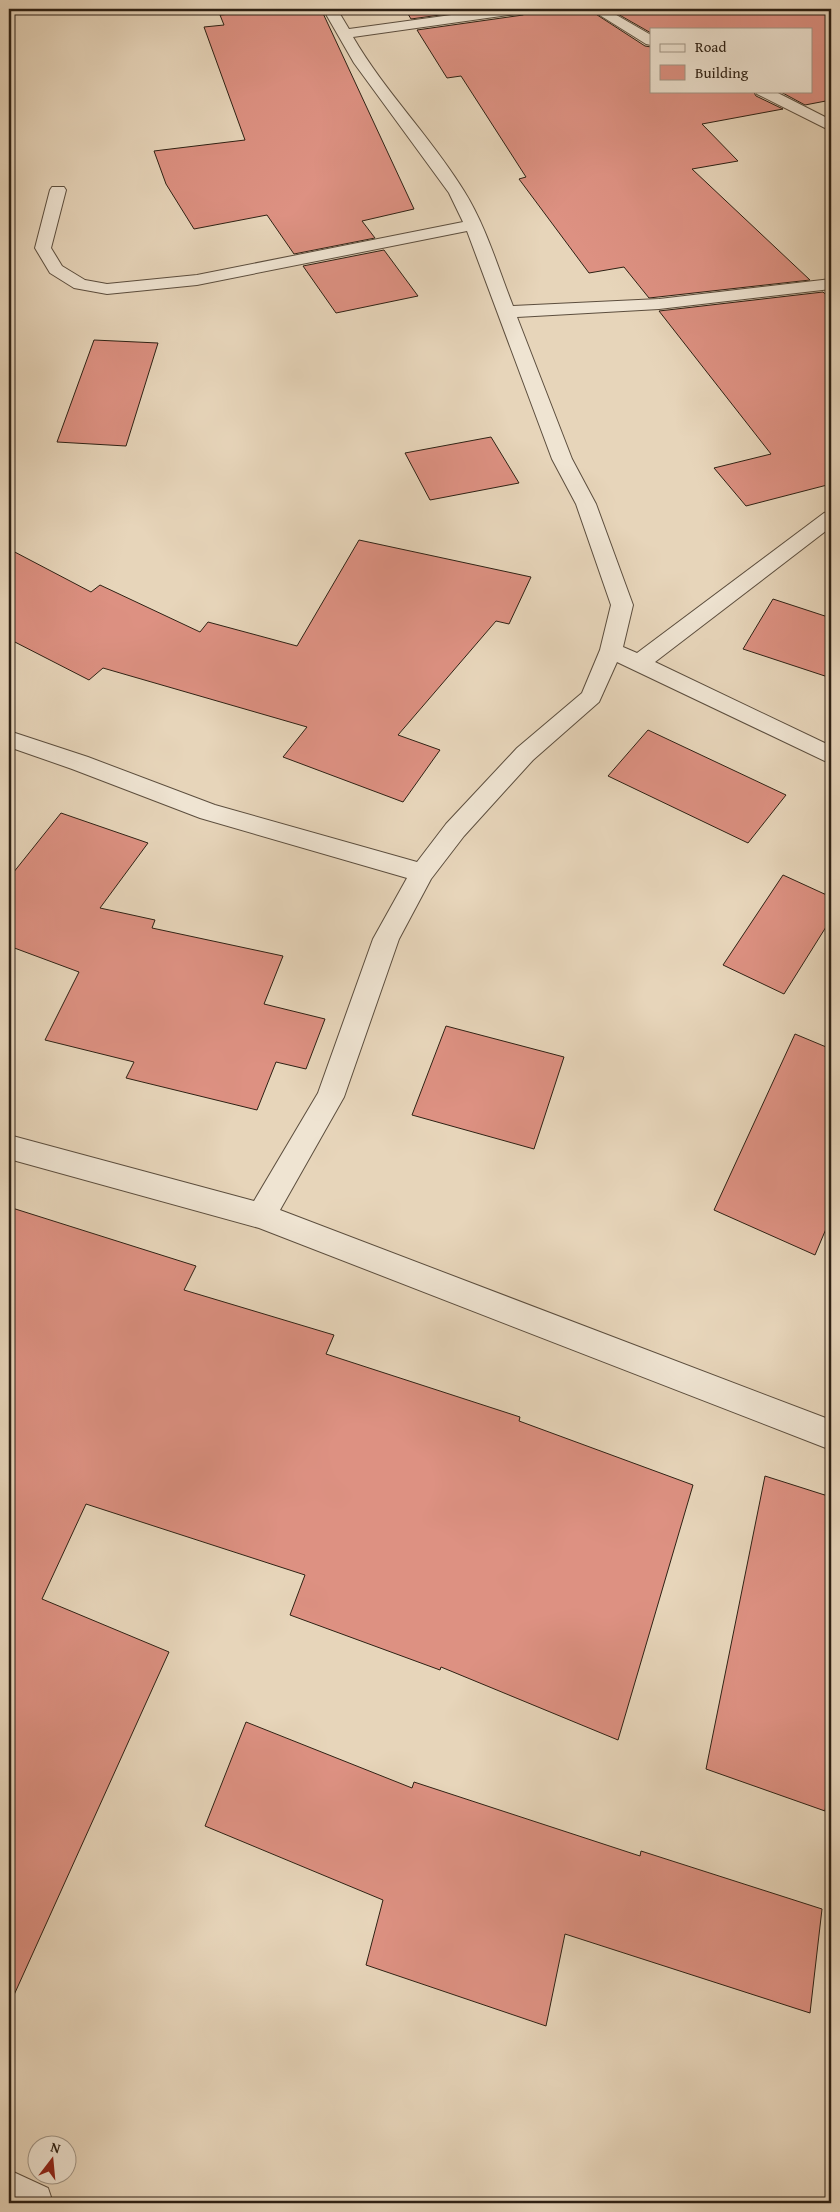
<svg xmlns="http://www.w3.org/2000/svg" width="840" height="2212" font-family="'Gentium Book Plus',serif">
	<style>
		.building { fill: #dd9182; stroke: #2e2114 }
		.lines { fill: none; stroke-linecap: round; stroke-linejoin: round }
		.minor-casing { stroke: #5c4e3e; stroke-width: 2 }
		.minor { fill: #efe4d2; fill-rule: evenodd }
	</style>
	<rect width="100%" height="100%" fill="#e7d5ba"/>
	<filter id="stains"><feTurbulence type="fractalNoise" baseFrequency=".004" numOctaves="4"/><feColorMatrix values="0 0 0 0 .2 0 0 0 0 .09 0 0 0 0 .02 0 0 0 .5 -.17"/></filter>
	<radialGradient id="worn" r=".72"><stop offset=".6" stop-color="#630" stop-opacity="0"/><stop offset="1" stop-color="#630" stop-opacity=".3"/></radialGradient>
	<!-- building -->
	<g class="building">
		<polygon points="283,9 321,9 414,209 362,221 375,238 294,254 267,215 194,229 166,184 154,151 245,140 204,27 224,25 220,15"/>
		<polygon points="405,9 483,9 411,19"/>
		<polygon points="532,9 588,9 645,46 651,47 651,91 753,91 756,96 783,109 702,124 738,161 692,169 810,280 649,298 624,267 589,273 519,179 526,177 461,76 447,78 417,30 523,15"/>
		<polygon points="609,9 831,9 831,100 805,105 779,91 811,91 811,29 651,29 651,33"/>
		<polygon points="384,250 418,296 336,313 303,266"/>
		<polygon points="823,292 831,299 831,484 746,506 714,468 771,454 659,311"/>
		<polygon points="94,340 158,343 126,446 57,442"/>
		<polygon points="491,437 519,483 430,500 405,453"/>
		<polygon points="359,540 531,577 509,624 496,621 398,735 440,750 403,802 283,757 307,727 103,668 89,680 9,639 9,549 91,592 100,585 200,632 208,622 297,646"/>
		<polygon points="773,599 831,618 831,678 743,649"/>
		<polygon points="648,730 786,795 748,843 608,776"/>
		<polygon points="61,813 148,843 100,908 155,920 152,928 283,956 264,1004 325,1019 306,1069 276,1062 257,1110 126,1078 134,1062 45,1040 79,972 9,946 9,878"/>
		<polygon points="783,875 831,897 831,919 784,994 723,965"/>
		<polygon points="446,1026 564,1057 534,1149 412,1115"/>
		<polygon points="795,1034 831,1049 831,1217 815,1255 714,1210"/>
		<polygon points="9,1207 196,1266 184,1290 334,1335 326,1354 520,1417 519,1421 693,1485 618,1740 441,1667 440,1670 290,1615 305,1575 86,1504 42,1599 169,1652 9,2006"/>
		<polygon points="765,1476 831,1497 831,1774 825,1811 706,1769"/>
		<polygon points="246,1722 412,1788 414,1782 640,1856 641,1851 822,1909 810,2013 565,1934 546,2026 366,1965 383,1900 205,1826"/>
	</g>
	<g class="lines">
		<defs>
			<g id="minor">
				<path d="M323,9h14l12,20 146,-20h35l-7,4 -170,24c32,55 78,100 111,154 22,35 34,77 49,115l146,-7 172,-20v10l-172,20 -142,8 55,142 24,45 37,101 -10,42 14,6 187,-140 7,-2v16l-176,135 176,84v18l-214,-102 -18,40 -66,58 -69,76 -33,43 -32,60 -55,158 -64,113 551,210v30l-572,-222 -250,-69v-24l245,66 64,-108 55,-154 34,-61 -207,-60 -128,-49 -63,-22v-16l79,26 127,48 202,57 29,-38 71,-76 65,-55 18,-43 11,-45 -35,-101 -24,-45 -85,-228 -270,54 -90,9 -33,-6 -24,-15 -15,-25 15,-58 2,-3h12l2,3 -15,58 11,18 23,14 22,4 90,-9 266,-53 -14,-29 -95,-130z"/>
				<polygon points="590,9 606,9 651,35 651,45 646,44"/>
				<polygon points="755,91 774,91 831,120 831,131 757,94"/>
				<polygon points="9,2170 48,2188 53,2203 9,2203"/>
			</g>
		</defs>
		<!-- minor casing -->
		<use href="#minor" class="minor-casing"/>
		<!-- minor -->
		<use href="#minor" class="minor"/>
	</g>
	<!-- margin -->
	<rect width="840" height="2212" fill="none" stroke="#e7d5ba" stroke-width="30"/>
	<rect x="10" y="10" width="820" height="2192" fill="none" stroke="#2e2114" stroke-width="2.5"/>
	<rect x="15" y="15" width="810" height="2182" fill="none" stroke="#2e2114"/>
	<!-- legend -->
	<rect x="650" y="28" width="162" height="65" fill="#efe4d2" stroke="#a29686"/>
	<rect x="660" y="44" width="25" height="8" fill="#efe4d2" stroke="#a29686"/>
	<text x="695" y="52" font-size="15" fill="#2e2114">Road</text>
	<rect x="660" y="65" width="25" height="15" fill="#dd9182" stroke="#a29686"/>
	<text x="695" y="78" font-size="15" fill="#2e2114">Building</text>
	<!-- north arrow -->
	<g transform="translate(52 2160) rotate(16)"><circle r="24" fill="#efe4d2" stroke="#a29686"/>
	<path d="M0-4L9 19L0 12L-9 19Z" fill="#8f2418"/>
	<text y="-8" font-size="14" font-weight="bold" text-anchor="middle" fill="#2e2114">N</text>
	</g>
	<rect width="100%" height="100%" filter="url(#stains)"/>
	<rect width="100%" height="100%" fill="url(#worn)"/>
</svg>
